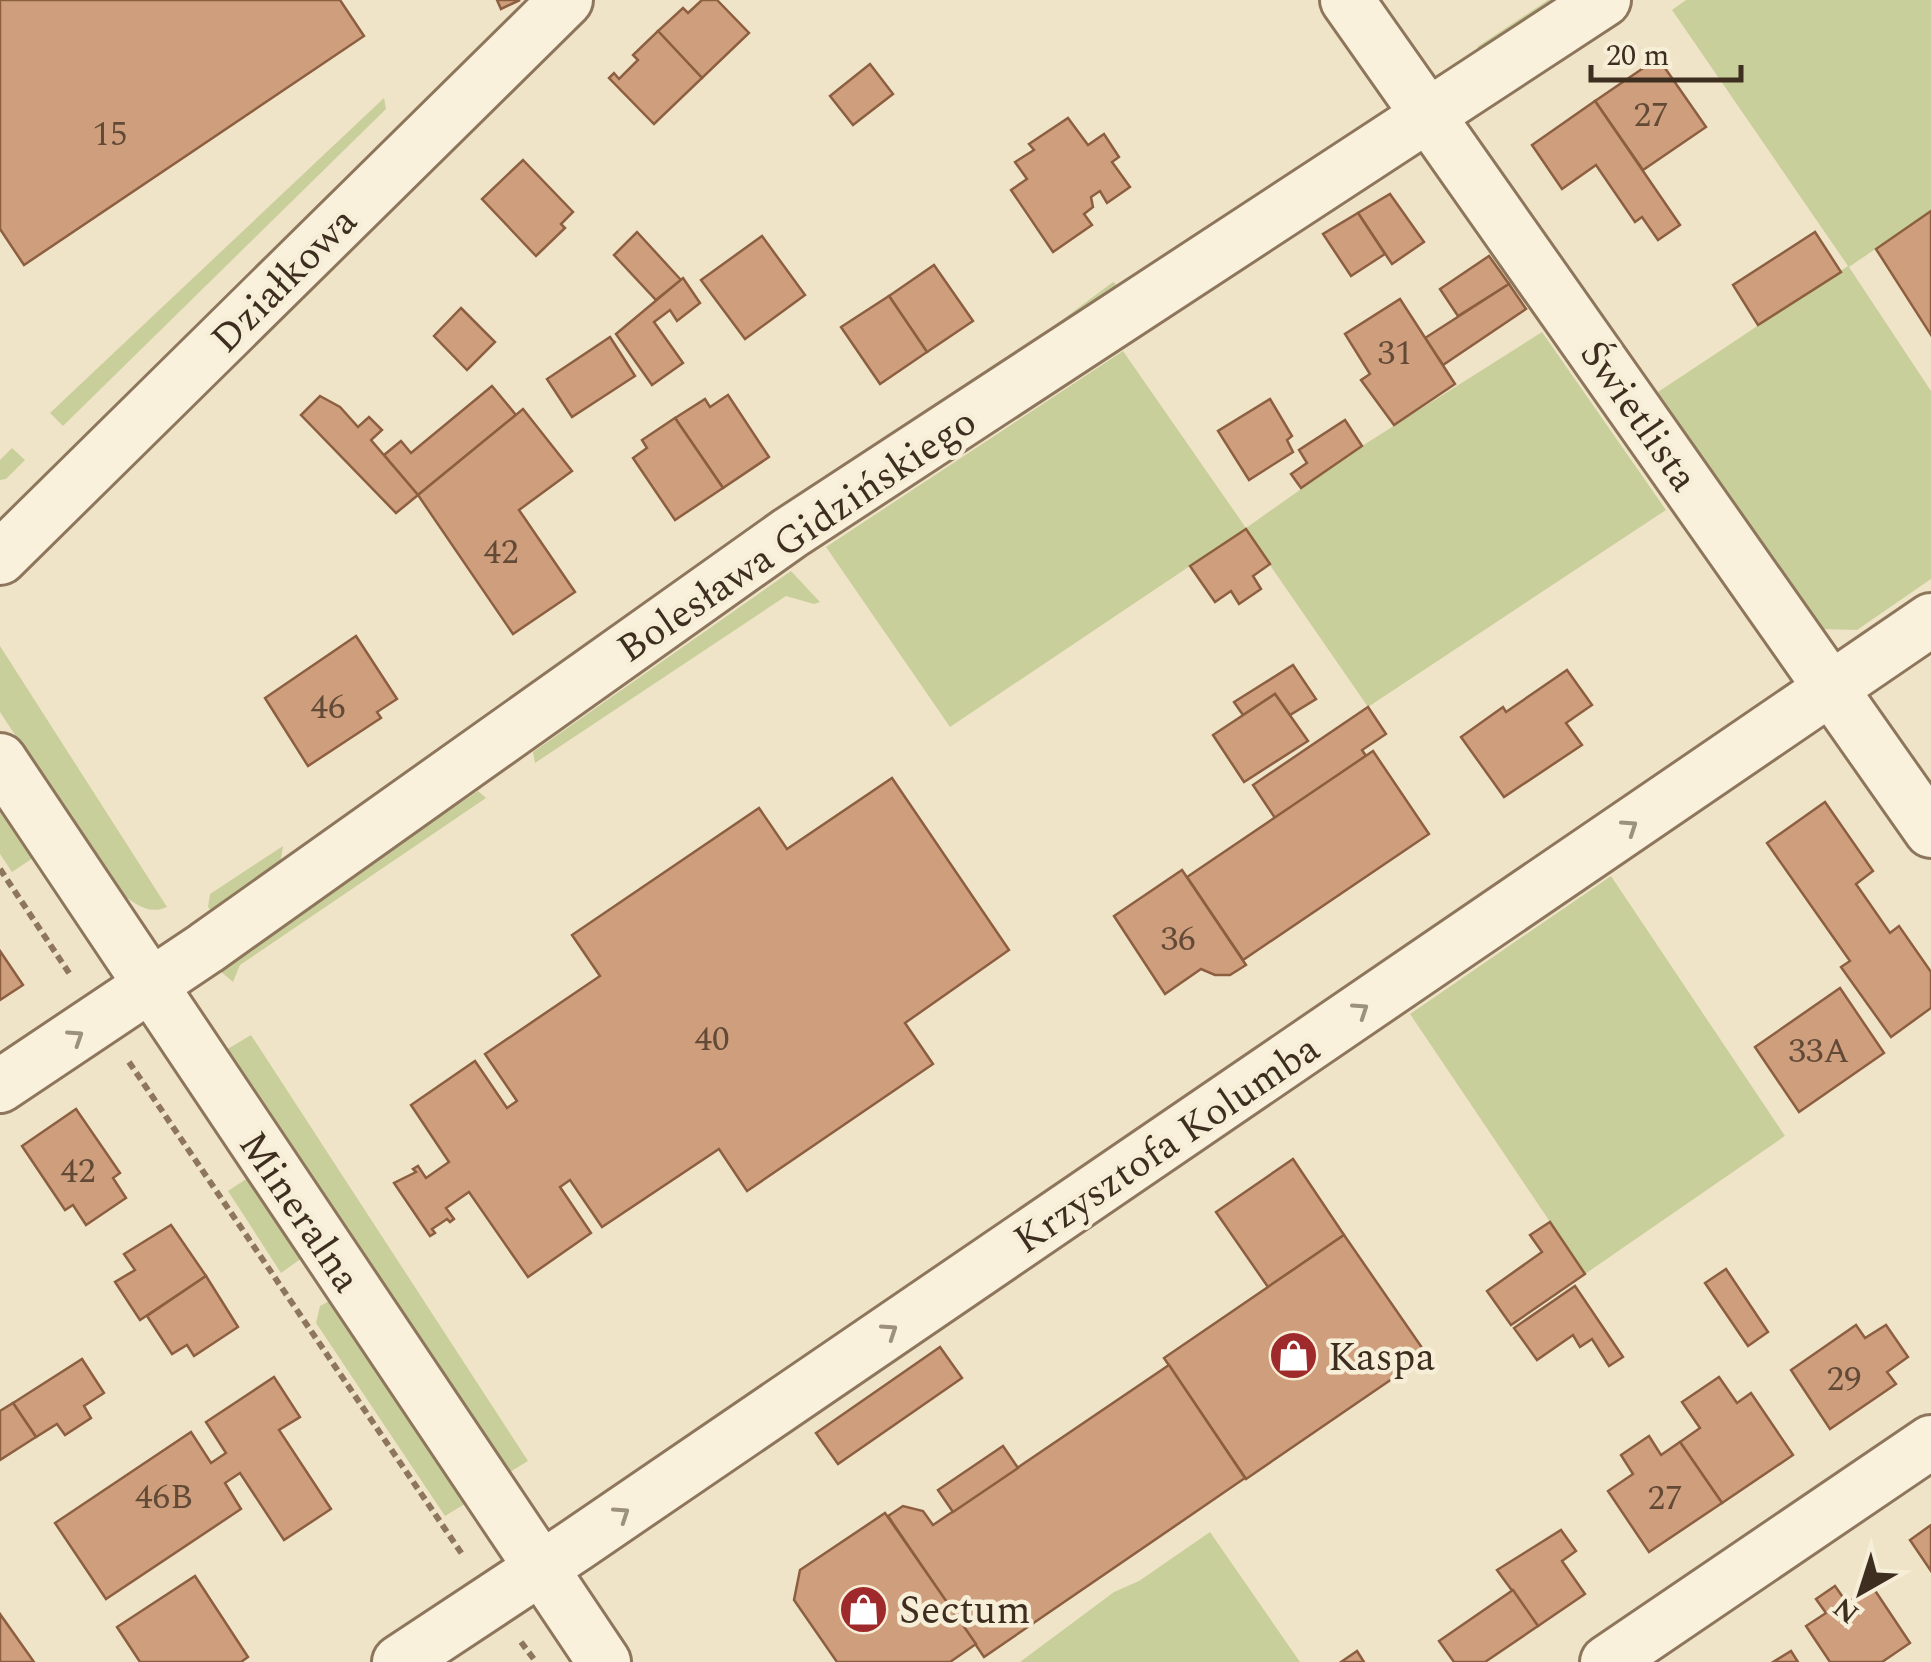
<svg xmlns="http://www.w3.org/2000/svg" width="1931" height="1662" font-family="Spectral,serif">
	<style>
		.green { fill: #c9cf9b }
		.building { fill: #cf9f7d; stroke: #8d5f41; stroke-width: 2.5 }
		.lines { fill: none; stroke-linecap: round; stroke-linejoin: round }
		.street-casing { stroke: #8d765c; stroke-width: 58 }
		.path { stroke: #8d765c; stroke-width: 6; stroke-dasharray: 8 5; stroke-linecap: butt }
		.street { stroke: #faf1dc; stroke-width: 52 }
		.oneway { stroke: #9c907e }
		.labels { text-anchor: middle; stroke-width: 9; stroke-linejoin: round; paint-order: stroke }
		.number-label { font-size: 35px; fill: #624a37 }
		.street-label { font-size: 40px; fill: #3d2e20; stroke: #f7eed8 }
		.poi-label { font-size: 40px; fill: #3d2e20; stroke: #f7eed8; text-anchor: start }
	</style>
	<rect width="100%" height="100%" fill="#f0e4c8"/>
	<!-- green -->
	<g class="green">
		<polygon points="1548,0 1567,0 1485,52 1477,47"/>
		<polygon points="1686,0 1931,0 1931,211 1849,267 1931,391 1931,579 1857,630 1819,629 1658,392 1848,266 1672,10"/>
		<polygon points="384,98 386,109 63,426 50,413"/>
		<polygon points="1113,282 1116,284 1112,292 1037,343 1027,346"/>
		<polygon points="1542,332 1666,510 1368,707 1245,529 950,727 826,547 1123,351 1246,528 1362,446"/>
		<polygon points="12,448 25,460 6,479 0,480 0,460"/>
		<polygon points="791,571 820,602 814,604 786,596 535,763 533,752"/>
		<path d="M0,646l167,261c-20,9 -34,-5 -50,-17l-117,-178z"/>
		<polygon points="478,791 486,798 240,965 233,982 220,971 235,956"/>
		<polygon points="0,803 34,852 33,858 12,872 0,854"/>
		<polygon points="283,846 279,871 214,914 208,907 210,894"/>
		<polygon points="1611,876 1785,1136 1585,1274 1410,1014"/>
		<polygon points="251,1035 528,1461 505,1475 226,1050"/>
		<polygon points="249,1177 302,1258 281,1273 228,1191"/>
		<polygon points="331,1300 468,1502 445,1516 316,1323 320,1306"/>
		<polygon points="1210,1532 1300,1662 1020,1662 1114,1592 1139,1581"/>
	</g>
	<!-- building -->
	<g class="building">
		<polygon points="0,0 340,0 364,36 24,265 0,229"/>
		<polygon points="497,0 520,0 501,9"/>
		<polygon points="702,0 717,0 749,33 702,78 658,31 683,8 688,13"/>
		<polygon points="658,31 702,78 654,124 609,78 614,73 619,79 638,60 633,55"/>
		<polygon points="1658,58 1706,127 1643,170 1595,101"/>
		<polygon points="870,64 893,94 853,125 830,96"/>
		<polygon points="1595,101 1680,225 1658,240 1642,217 1635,222 1596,165 1562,189 1532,145"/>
		<polygon points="1068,118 1088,145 1104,134 1119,157 1112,162 1130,187 1107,203 1100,191 1091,197 1093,207 1084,214 1092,225 1053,252 1011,190 1027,179 1015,162 1034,150 1029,144"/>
		<polygon points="523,160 573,212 561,224 565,228 536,256 482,199"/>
		<polygon points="1390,194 1424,242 1392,264 1358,213"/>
		<polygon points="1931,211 1931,335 1876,249"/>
		<polygon points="1358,213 1385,254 1351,276 1323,234"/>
		<polygon points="637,232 681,280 656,300 614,255"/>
		<polygon points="1815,232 1841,272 1758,325 1733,285"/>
		<polygon points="762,236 805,295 745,339 701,280"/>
		<polygon points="1489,256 1509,284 1458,316 1440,289"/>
		<polygon points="934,265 973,321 927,352 889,296"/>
		<polygon points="683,278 700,303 677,321 670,310 654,322 683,363 652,385 616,334"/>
		<polygon points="1509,284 1526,309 1443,365 1425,338"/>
		<polygon points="889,296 927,352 880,384 841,327"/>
		<polygon points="1400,299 1455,384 1394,425 1361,380 1370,374 1345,334"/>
		<polygon points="461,308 495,342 467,370 434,336"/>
		<polygon points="610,337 635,376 572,417 547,379"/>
		<polygon points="492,386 516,415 418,495 384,455 401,441 411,453"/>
		<polygon points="728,395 769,457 723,488 675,418 705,399 710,407"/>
		<polygon points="320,396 340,407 358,427 369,417 382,430 371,440 418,495 396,513 301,415"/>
		<polygon points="1270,399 1292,436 1287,440 1293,452 1249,480 1218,431"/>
		<polygon points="523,409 572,471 519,510 575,592 513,634 418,495"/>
		<polygon points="675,418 723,488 675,520 633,458 647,448 642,440"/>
		<polygon points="1345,420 1362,446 1301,488 1291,474 1307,463 1299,450"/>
		<polygon points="1246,529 1270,564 1253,576 1261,589 1239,604 1231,591 1215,602 1190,566"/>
		<polygon points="356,636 397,699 377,712 381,718 308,766 265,698"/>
		<polygon points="1293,665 1316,699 1290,715 1275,694 1243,715 1234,702"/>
		<polygon points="1567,670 1592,705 1566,723 1582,745 1504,797 1461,737 1503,707 1506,712"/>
		<polygon points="1275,694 1308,741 1244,782 1213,735"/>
		<polygon points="1368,707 1386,734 1362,750 1366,756 1275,818 1253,785"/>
		<polygon points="1373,751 1429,834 1243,960 1187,877"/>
		<polygon points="892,778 1009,950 905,1023 933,1064 747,1191 719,1149 602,1227 570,1180 560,1187 591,1233 528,1277 469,1192 446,1208 454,1219 450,1222 447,1219 432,1229 435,1233 430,1236 394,1183 416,1172 413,1169 418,1166 426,1178 449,1162 411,1105 475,1061 507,1108 517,1101 485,1054 600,976 572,935 759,808 787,849"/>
		<polygon points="1825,802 1873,871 1856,884 1890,933 1899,926 1931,972 1931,1008 1891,1037 1841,967 1850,961 1767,843"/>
		<polygon points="1182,870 1246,965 1230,975 1215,975 1201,969 1165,994 1114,916"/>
		<polygon points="0,951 23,985 0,1000"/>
		<polygon points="1840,988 1884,1053 1799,1112 1755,1047"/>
		<polygon points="76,1109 120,1173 113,1178 126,1198 86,1225 73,1205 65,1210 22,1146"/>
		<polygon points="1293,1159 1344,1235 1268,1287 1216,1212"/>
		<polygon points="1550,1222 1585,1274 1511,1325 1487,1291 1542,1252 1530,1235"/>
		<polygon points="171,1225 206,1276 140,1320 115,1282 135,1270 124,1254"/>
		<polygon points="1344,1235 1427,1355 1246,1479 1164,1358"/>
		<polygon points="1726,1269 1768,1332 1748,1346 1705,1283"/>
		<polygon points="206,1276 238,1327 194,1356 187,1345 172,1354 147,1316"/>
		<polygon points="1575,1286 1623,1357 1609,1366 1592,1339 1580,1347 1573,1335 1537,1360 1514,1328"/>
		<polygon points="1856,1325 1865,1338 1886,1325 1908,1357 1887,1372 1896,1384 1830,1429 1791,1370"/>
		<polygon points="940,1347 962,1378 838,1464 816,1433"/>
		<polygon points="82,1359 104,1393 84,1406 91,1418 65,1435 57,1424 36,1437 13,1403"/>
		<polygon points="1169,1365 1245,1478 984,1657 888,1516 903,1506 923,1511 933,1525"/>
		<polygon points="274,1377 300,1417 279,1430 331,1509 284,1540 240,1473 225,1483 241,1509 106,1599 55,1523 191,1432 211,1463 226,1453 206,1422"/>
		<polygon points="1719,1377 1737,1403 1751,1393 1793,1455 1722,1503 1680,1442 1700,1428 1682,1402"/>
		<polygon points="13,1403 36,1437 0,1460 0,1411"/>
		<polygon points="1649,1436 1661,1455 1680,1442 1722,1503 1649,1552 1608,1491 1633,1474 1621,1455"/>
		<polygon points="1003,1446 1018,1468 953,1512 938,1490"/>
		<polygon points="885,1513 976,1644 950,1662 837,1662 794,1600 800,1570"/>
		<polygon points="1931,1525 1931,1571 1910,1540"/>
		<polygon points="1561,1530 1576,1551 1562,1561 1585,1594 1538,1626 1497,1570"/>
		<polygon points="195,1576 248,1657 241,1662 140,1662 117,1627"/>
		<polygon points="1870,1583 1910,1643 1882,1662 1830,1662 1806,1626 1826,1613 1816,1599 1835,1586 1847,1603 1869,1588 1867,1585"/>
		<polygon points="1513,1590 1538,1626 1485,1662 1454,1662 1439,1641"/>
		<polygon points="0,1614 34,1662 0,1662"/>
		<polygon points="1357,1651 1364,1662 1341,1662"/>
		<polygon points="1791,1651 1798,1662 1773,1662"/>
	</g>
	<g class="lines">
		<defs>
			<g id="street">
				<polyline points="1347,0 1931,831"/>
				<polyline points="0,558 566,0"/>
				<polyline points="0,760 604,1662"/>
				<polyline points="0,1086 206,948 790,533 1604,0"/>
				<polyline points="399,1662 576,1545 1931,620"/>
				<polyline points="1607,1662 1931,1442"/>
			</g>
		</defs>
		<!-- street casing -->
		<use href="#street" class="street-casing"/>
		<!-- path -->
		<g class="path">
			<polyline points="0,869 71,976"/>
			<polyline points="129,1062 464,1557"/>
			<polyline points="521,1642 536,1662"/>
		</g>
		<!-- street -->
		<use href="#street" class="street"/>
	</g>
	<!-- one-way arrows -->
	<defs><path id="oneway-chevron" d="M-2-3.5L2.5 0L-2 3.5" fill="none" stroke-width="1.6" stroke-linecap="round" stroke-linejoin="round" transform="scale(2.5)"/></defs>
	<g class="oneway">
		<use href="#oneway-chevron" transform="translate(1630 827) rotate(-34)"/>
		<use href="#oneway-chevron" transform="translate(1361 1010) rotate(-34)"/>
		<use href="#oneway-chevron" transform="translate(76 1037) rotate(-33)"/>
		<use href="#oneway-chevron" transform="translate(890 1331) rotate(-34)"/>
		<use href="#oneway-chevron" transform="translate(622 1514) rotate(-34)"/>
	</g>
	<!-- icons -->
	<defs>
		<symbol id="shop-disc" viewBox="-11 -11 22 22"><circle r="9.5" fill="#9e2a2b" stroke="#f7eed8"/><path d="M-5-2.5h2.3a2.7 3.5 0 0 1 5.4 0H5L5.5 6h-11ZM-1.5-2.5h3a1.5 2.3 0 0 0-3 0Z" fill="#fff"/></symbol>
	</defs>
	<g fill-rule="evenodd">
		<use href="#shop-disc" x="1266" y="1328" width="55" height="55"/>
		<use href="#shop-disc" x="836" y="1582" width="55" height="55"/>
	</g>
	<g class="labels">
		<!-- number labels -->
		<g class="number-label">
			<text x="1651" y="126">27</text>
			<text x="110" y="145">15</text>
			<text x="1395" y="364">31</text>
			<text x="501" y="563">42</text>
			<text x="328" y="718">46</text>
			<text x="1178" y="950">36</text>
			<text x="712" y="1050">40</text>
			<text x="1819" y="1062">33A</text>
			<text x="78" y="1182">42</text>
			<text x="1844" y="1390">29</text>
			<text x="164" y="1508">46B</text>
			<text x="1665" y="1509">27</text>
		</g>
		<!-- street labels -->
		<g class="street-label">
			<text transform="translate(283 279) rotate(-45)" y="14">Działkowa</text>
			<text transform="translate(1640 415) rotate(55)" y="14">Świetlista</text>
			<text transform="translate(796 534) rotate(-34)" y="14">Bolesława Gidzińskiego</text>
			<text transform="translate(1166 1143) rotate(-34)" y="14">Krzysztofa Kolumba</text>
			<text transform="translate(301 1211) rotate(56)" y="14">Mineralna</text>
		</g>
		<!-- poi labels -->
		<g class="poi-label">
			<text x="1328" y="1370">Kaspa</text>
			<text x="899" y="1623">Sectum</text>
		</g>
	</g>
	<!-- north arrow -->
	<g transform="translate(1861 1592) rotate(219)" stroke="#f7eed8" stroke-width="8" paint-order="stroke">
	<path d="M0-8L18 38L0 25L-18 38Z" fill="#3d2e20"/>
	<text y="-15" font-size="28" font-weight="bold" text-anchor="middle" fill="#3d2e20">N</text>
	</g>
	<!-- scale -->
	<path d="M1591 65v15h150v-15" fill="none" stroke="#3d2e20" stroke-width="5"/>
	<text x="1606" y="65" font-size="30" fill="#3d2e20" stroke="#f7eed8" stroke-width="8" paint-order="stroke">20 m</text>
</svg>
